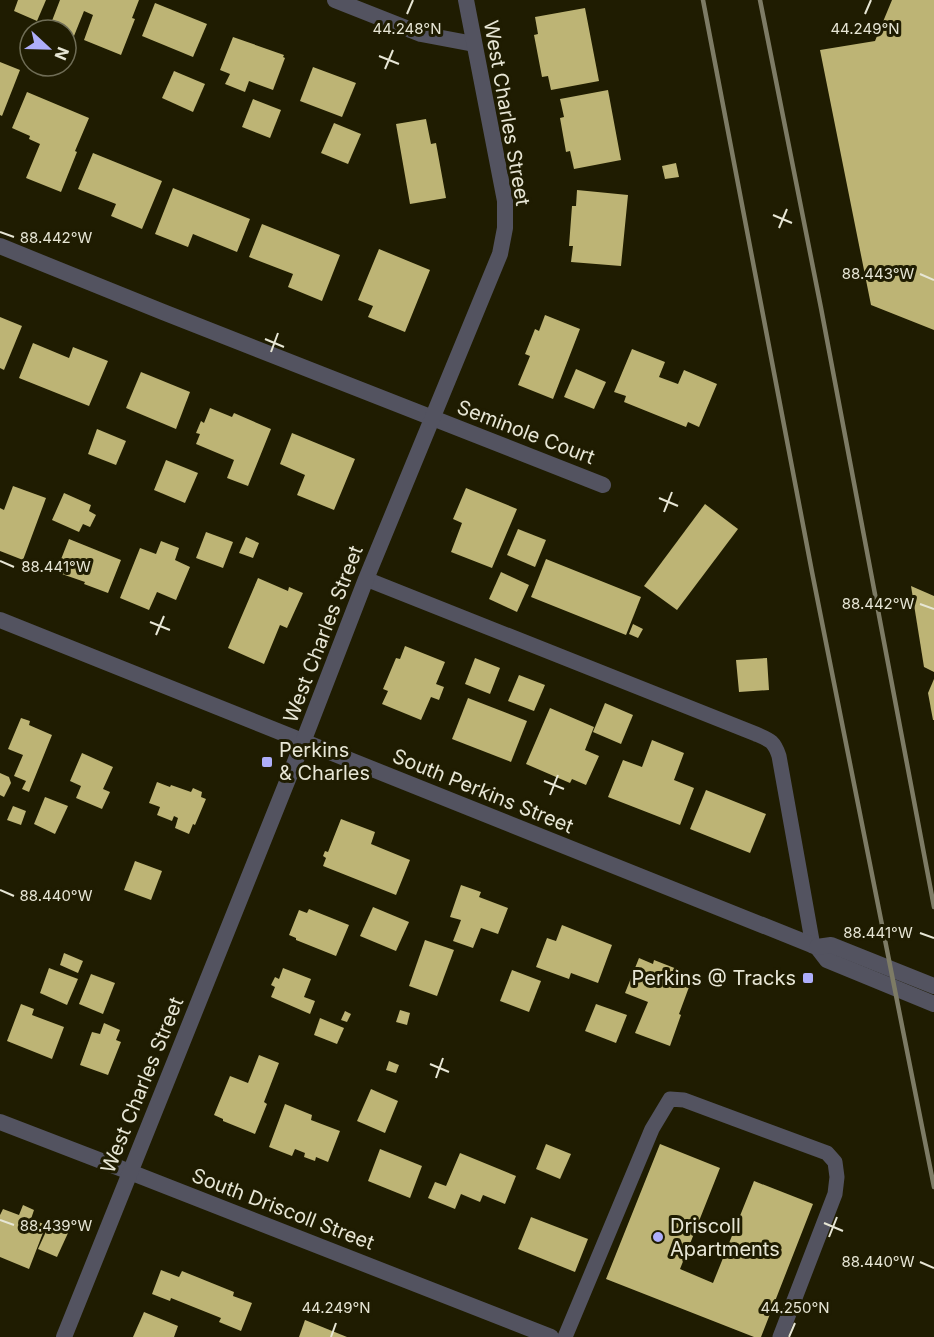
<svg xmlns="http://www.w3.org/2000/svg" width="934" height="1337" font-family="Inter,sans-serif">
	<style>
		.building { fill: #bdb475 }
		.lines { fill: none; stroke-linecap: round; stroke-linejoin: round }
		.service { stroke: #535360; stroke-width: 15 }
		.minor { stroke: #535360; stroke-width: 16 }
		.rail { stroke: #7d7b65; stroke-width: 4.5 }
		.ticks { fill: none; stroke: #e7e6d5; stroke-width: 2 }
		.poi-dot { fill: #aeaefa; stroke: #1f1c01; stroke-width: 2 }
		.labels { text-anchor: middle; stroke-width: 6; stroke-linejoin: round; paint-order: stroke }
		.street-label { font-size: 20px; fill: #e7e6d5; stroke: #1f1c01 }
		.poi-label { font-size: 20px; fill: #e7e6d5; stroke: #1f1c01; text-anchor: start }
		.ticks-label { font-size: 15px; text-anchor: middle; fill: #e7e6d5; stroke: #1f1c01; stroke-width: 6; stroke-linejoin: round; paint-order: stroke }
	</style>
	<rect width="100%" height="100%" fill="#1f1c01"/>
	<!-- building -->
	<g class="building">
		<polygon points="18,0 46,0 37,21 14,11"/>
		<polygon points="60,0 139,0 132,18 135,19 121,55 84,40 93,15 84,11 74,36 66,33 66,30 60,30 50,26"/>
		<polygon points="892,0 934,0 934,330 871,305 820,50 875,41"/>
		<polygon points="155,3 207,24 193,57 142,36"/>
		<polygon points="585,8 599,81 551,90 548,76 542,77 534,35 538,34 535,17"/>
		<polygon points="233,37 284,55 283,57 285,58 273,90 249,81 245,92 225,84 230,74 220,70"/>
		<polygon points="0,62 20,70 2,116 0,115"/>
		<polygon points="313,67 356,83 342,117 300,101"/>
		<polygon points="174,71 205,84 193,112 162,98"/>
		<polygon points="608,90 621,160 574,169 570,151 566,152 560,118 564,117 560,99"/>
		<polygon points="27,92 89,118 75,151 77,152 61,192 26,178 40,144 29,139 30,136 12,128"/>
		<polygon points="253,99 281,110 270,138 242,127"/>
		<polygon points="426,119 431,144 436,143 446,198 410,204 396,124"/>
		<polygon points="334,123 361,134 348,164 321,153"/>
		<polygon points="93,153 162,181 142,229 111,216 116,204 78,189"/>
		<polygon points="676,163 679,177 665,179 662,166"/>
		<polygon points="173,188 250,219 237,252 193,234 188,247 155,234"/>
		<polygon points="577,190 628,195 621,266 571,262 573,246 569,246 572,206 576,206"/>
		<polygon points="262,224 340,255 322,301 288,287 293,274 249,257"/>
		<polygon points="379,249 430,270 405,332 368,317 373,306 358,300"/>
		<polygon points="545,315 580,329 553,399 518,385 530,356 525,354 535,329 539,331"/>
		<polygon points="0,317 22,326 4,370 0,368"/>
		<polygon points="33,343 69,358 73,347 108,361 89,406 19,378"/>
		<polygon points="632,349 665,362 659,377 678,384 684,370 717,384 699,427 688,422 686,427 624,402 626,396 614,392"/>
		<polygon points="576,369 606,382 594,409 564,397"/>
		<polygon points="141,372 190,392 176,429 126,408"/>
		<polygon points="210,408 232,417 234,413 271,429 248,486 227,478 234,460 196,444 200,434 196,433 201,421 204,423"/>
		<polygon points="97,429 126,441 116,465 88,454"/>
		<polygon points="292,433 355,459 334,510 297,495 305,475 280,464"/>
		<polygon points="166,460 198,473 185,503 154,490"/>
		<polygon points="13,486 46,498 23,560 0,551 0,508 4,510"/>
		<polygon points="466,488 517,509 492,568 451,552 462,523 453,519"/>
		<polygon points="64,493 91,505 89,511 96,515 90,527 83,524 79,532 52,520"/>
		<polygon points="705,504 738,529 677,610 644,586"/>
		<polygon points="518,529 546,540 535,567 507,555"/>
		<polygon points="206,532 233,542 223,568 196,558"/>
		<polygon points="246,537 259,543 253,558 239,553"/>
		<polygon points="69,539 121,560 108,593 84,584 85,582 56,572"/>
		<polygon points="161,541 179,548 175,560 190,567 176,600 157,592 149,610 120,598 140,548 156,554"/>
		<polygon points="546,559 641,597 626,635 531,597"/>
		<polygon points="501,572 529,585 517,612 489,599"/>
		<polygon points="258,578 288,591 289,587 303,593 287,628 280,625 264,664 228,648"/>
		<polygon points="911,586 934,596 934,672 924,667"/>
		<polygon points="633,624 643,629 638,638 629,634"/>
		<polygon points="405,646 445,662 436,684 444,687 439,700 431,697 421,720 382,704 388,691 383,689 396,658 400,659"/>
		<polygon points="475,658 500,668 490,694 465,684"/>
		<polygon points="767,658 769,690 739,692 736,660"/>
		<polygon points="519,675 545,685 534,711 508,701"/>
		<polygon points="934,679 934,720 933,720 928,693"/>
		<polygon points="468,698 527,721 511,762 452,739"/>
		<polygon points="605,703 633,715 621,744 593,732"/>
		<polygon points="550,708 594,727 585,750 599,756 586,785 572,779 570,783 526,764"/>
		<polygon points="21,718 30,721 29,725 52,735 29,792 22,789 26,781 14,776 23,755 8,749"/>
		<polygon points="652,740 684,753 674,780 694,788 680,825 608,797 623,760 642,767"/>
		<polygon points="82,753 113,767 103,789 110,792 102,809 76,798 81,786 70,781"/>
		<polygon points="0,773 9,777 11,783 4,797 0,795"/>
		<polygon points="157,782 170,787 171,785 191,792 193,788 202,792 201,797 206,799 195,825 193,824 189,834 175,828 178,818 174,816 172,821 157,815 160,807 149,803"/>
		<polygon points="706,790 766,814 750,853 690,829"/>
		<polygon points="45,797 68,806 55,834 34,824"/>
		<polygon points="13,806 26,811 21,825 7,820"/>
		<polygon points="341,819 375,832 371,844 410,860 396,895 323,866 326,858 323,856 325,851 328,852"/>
		<polygon points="135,861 162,871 151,900 124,890"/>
		<polygon points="461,885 481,892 479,897 508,908 498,934 481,928 473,948 453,941 461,920 450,917"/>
		<polygon points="373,907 409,922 396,951 360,936"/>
		<polygon points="309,909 349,925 336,956 296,940 296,938 289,935 299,910 307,913"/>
		<polygon points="562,925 612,945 598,983 571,973 569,979 536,967 547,938 556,941"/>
		<polygon points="425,940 454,950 437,996 409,986"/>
		<polygon points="64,953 83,961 78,973 60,965"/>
		<polygon points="639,958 653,964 654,960 677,969 675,973 692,979 679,1014 681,1015 670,1046 635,1033 648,1002 625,993"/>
		<polygon points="49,968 78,979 67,1005 40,993"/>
		<polygon points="283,968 311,979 304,997 315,1001 310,1014 271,997 275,987 271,985 275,977 279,979"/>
		<polygon points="512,970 541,981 529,1012 500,1001"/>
		<polygon points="91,974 115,983 103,1014 79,1004"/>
		<polygon points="21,1004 34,1009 32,1015 64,1027 52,1059 7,1041"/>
		<polygon points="596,1004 627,1015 616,1043 585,1031"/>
		<polygon points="400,1010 410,1013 407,1025 396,1022"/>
		<polygon points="345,1011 351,1014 347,1022 341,1020"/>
		<polygon points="320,1018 344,1028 337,1044 314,1035"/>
		<polygon points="104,1023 120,1030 116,1040 121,1042 108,1075 80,1065 92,1032 100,1034"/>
		<polygon points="259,1055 279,1063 264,1102 267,1104 255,1134 223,1121 223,1119 214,1115 230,1076 248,1083"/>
		<polygon points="389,1061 399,1065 396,1073 386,1070"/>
		<polygon points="371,1089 398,1101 385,1133 357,1121"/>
		<polygon points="285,1104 312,1115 311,1120 340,1131 328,1162 316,1157 315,1161 304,1157 305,1153 295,1149 292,1156 269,1147"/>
		<polygon points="546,1144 571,1154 560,1179 536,1169"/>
		<polygon points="660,1144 720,1168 680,1269 713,1283 754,1181 813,1204 761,1337 754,1337 606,1279"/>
		<polygon points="380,1149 422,1166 410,1198 368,1181"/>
		<polygon points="460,1153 516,1176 505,1204 483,1195 480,1202 461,1194 455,1209 428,1198 435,1182 446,1186"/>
		<polygon points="23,1205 34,1210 31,1219 46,1225 29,1269 0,1257 0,1215 3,1209 19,1215"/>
		<polygon points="531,1217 588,1239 575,1272 518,1249"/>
		<polygon points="49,1225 68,1233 57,1257 38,1249"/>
		<polygon points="161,1270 179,1277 182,1271 234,1292 233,1296 252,1303 241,1331 219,1322 221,1318 171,1298 170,1301 152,1294"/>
		<polygon points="144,1312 178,1326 174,1337 133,1337"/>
		<polygon points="305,1320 347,1337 299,1337"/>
	</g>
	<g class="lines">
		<!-- service -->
		<g class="service">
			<path d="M366,579l390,155c14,6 18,7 23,22l34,190"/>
			<polyline points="565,1337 652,1129 670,1099 684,1100 827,1153 835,1162 837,1177 835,1194 780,1337"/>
		</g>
		<!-- minor -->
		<g class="minor">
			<polyline points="335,0 421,34 474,44"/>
			<polyline points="0,246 163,312 603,485"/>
			<polyline points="0,620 817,947 827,960 934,1004"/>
			<polyline points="817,947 831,945 934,986"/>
			<polyline points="0,1122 130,1172 551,1337"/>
			<polyline points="64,1337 303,742 366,579 500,254 505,228 505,201 466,0"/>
		</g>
		<!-- rail -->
		<g class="rail">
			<polyline points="703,0 812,572 934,1187"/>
			<polyline points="760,0 821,308 934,907"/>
		</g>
	</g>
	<!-- ticks -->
	<path class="ticks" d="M407,14l6,-14M865,14l6,-14M379,56l20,8M385,69l8,-19M773,215l19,8M779,228l8,-19M0,232l14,5M920,274l14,6M265,339l19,8M271,352l7,-19M659,498l19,8M664,512l8,-20M0,561l14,6M920,604l14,5M150,622l20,8M156,635l8,-19M544,781l20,8M550,795l8,-20M0,890l14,6M920,933l14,5M430,1064l19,8M436,1078l7,-20M0,1220l14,5M824,1223l19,8M829,1237l8,-20M920,1262l14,6M331,1337l5,-14M789,1337l6,-14"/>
	<!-- markers -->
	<g class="poi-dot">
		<rect x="261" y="756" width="12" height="12" rx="3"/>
		<rect x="802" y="972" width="12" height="12" rx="3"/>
		<circle cx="658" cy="1237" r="6"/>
	</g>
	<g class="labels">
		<!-- street labels -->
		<g class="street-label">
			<text transform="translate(507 113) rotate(80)" y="7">West Charles Street</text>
			<text transform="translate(526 432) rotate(21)" y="7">Seminole Court</text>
			<text transform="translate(323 634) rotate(-69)" y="7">West Charles Street</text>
			<text transform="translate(483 791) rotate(22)" y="7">South Perkins Street</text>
			<text transform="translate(142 1085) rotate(-68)" y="7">West Charles Street</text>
			<text transform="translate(283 1209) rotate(21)" y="7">South Driscoll Street</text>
		</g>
		<!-- poi labels -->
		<g class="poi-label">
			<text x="279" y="757">Perkins<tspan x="279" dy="23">&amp; Charles</tspan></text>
			<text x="796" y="985" text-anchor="end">Perkins @ Tracks</text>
			<text x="670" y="1233">Driscoll<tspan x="670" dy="23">Apartments</tspan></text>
		</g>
	</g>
	<g class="ticks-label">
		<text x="865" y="34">44.249°N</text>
		<text x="407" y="34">44.248°N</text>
		<text x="56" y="243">88.442°W</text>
		<text x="878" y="279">88.443°W</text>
		<text x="56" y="572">88.441°W</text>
		<text x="878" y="609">88.442°W</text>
		<text x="56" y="901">88.440°W</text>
		<text x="878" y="938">88.441°W</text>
		<text x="56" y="1231">88.439°W</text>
		<text x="878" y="1267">88.440°W</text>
		<text x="336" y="1313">44.249°N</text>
		<text x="795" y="1313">44.250°N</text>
	</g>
	<!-- north arrow -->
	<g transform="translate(48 48) rotate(112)"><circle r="28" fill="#1f1c01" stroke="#6f6d56" stroke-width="1.5"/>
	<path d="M0-4.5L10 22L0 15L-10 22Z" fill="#aeaefa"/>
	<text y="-9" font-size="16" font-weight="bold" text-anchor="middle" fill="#e7e6d5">N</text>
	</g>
</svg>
